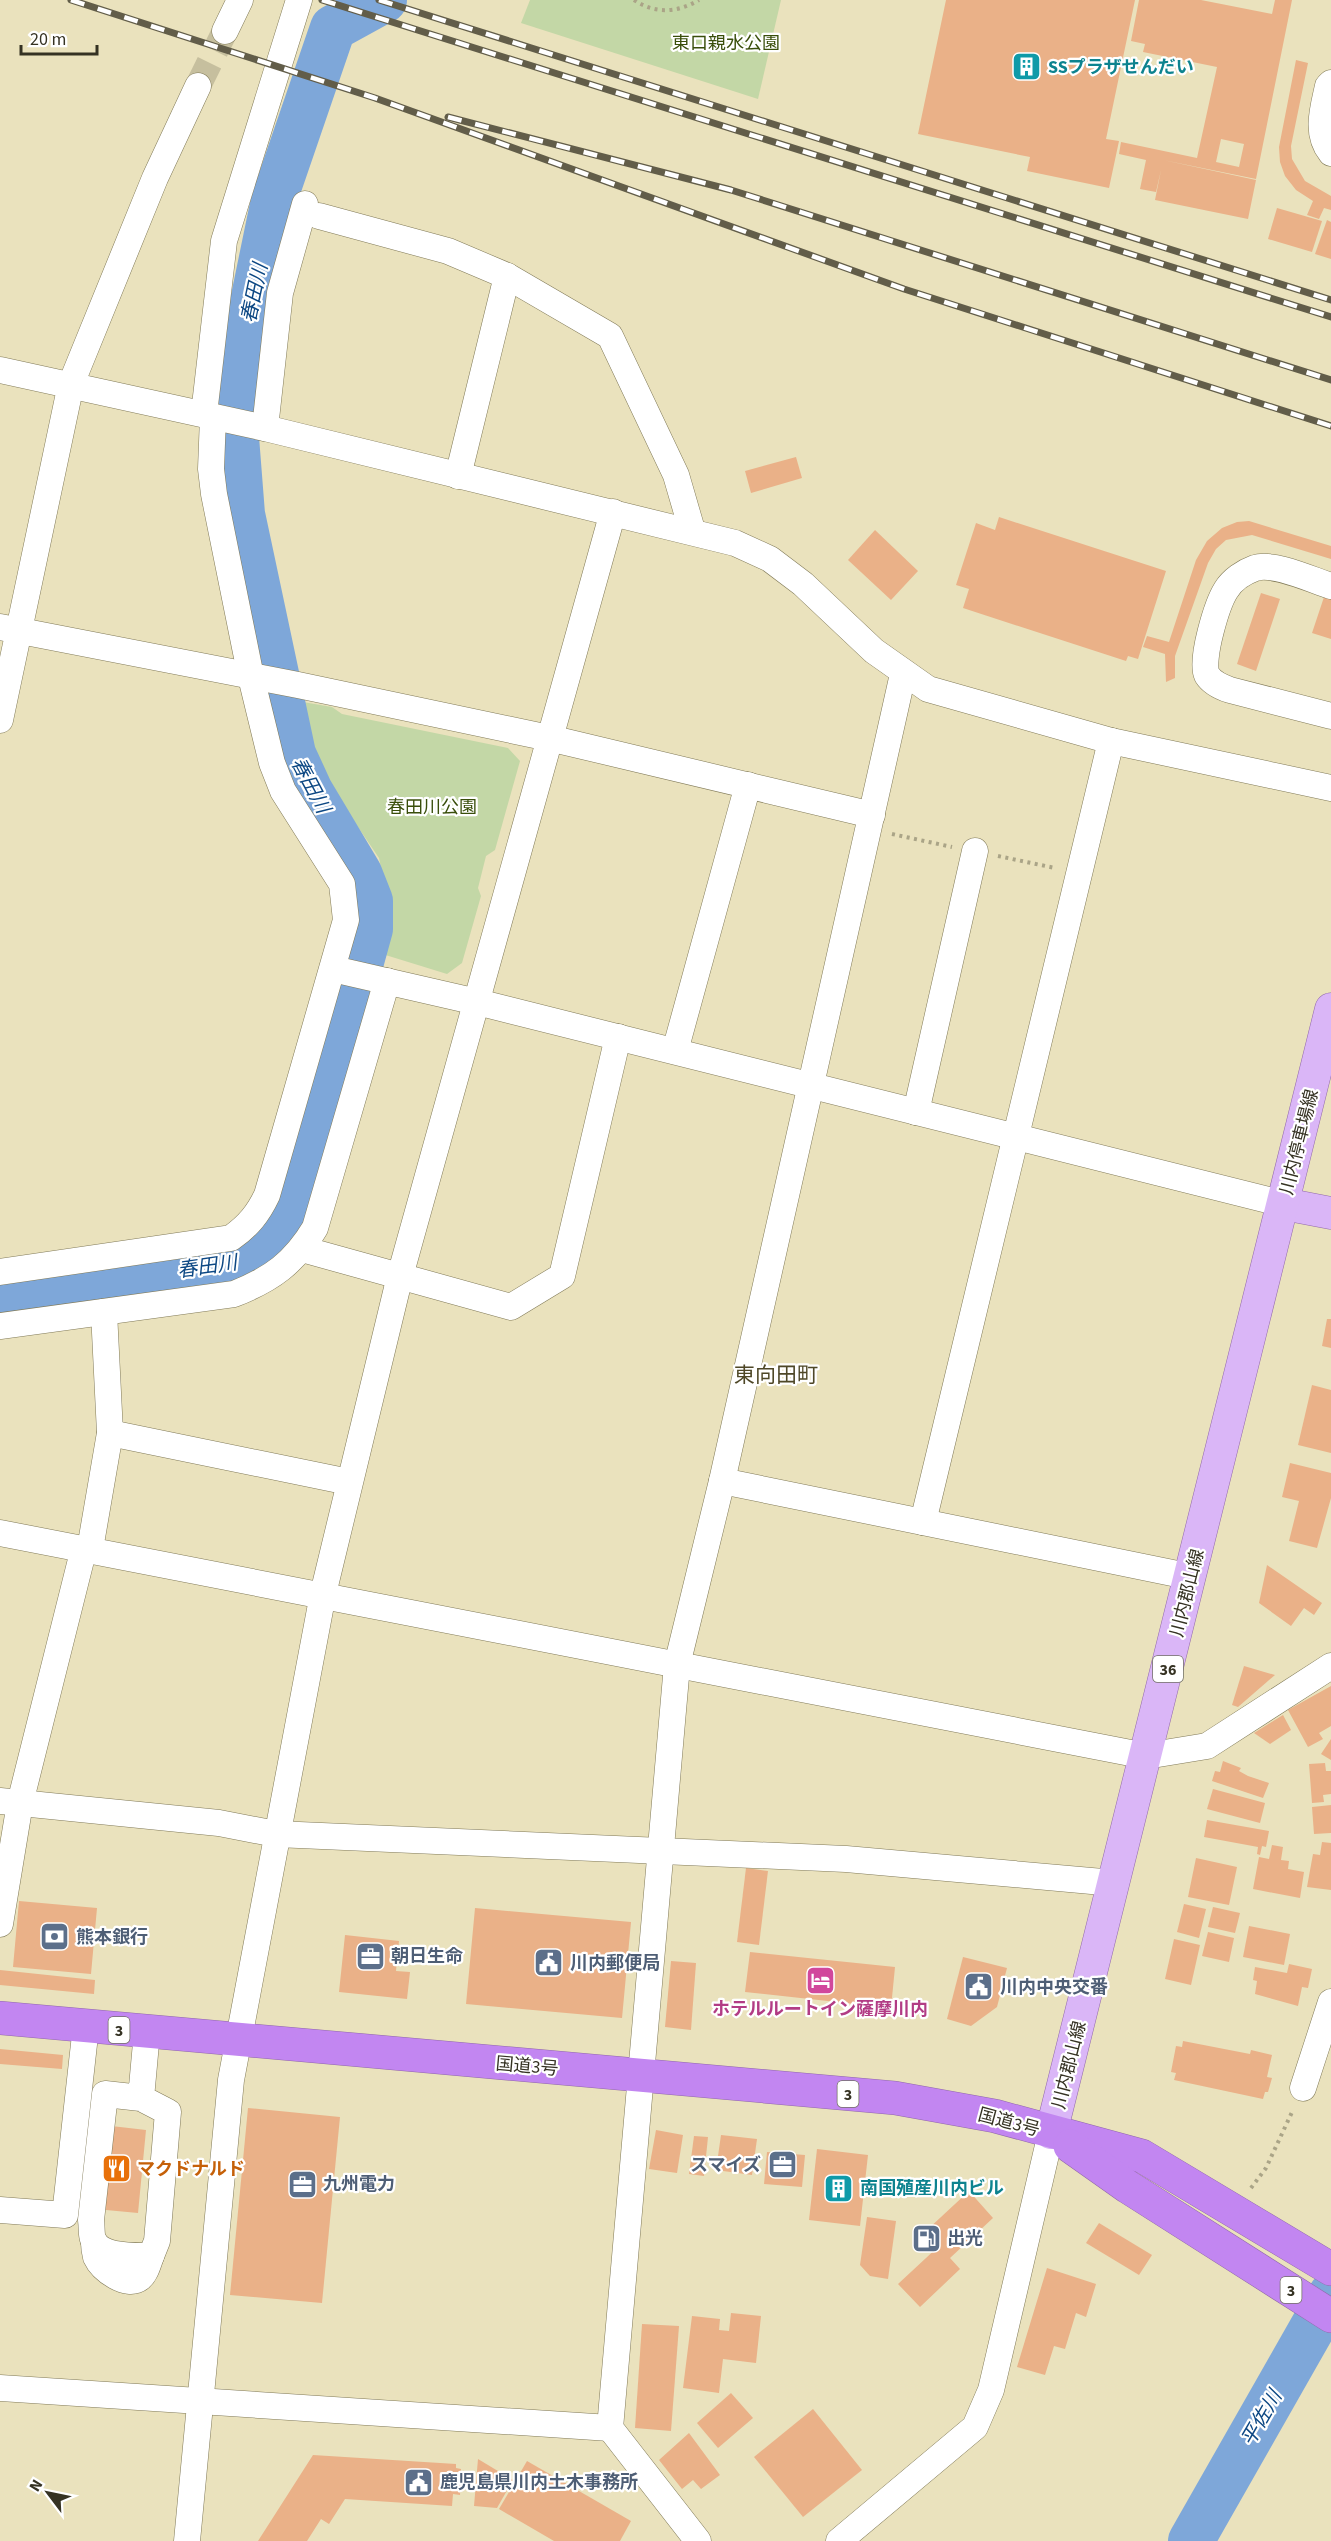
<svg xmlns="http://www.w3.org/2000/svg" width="1331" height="2541" font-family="'Source Sans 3','Noto Sans JP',sans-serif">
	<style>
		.green { fill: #c3d7a6 }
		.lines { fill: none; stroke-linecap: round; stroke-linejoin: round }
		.river { stroke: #7ea7d9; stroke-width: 46 }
		.building { fill: #eab188; fill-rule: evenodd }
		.minor-tunnel { stroke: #c6bf9e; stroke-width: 26; stroke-dasharray: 26 13; stroke-linecap: butt }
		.minor-casing { stroke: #817a58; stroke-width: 27 }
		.major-casing { stroke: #9169a9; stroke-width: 33 }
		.highway-casing { stroke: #9169a9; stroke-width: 34 }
		.path { stroke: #aaa487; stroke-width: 4; stroke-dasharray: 3 4.5; stroke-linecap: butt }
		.minor { stroke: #fff; stroke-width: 26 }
		.major { stroke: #dab6f7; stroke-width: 32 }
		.highway { stroke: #c286f1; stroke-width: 33 }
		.rail-casing { stroke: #625d49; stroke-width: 7 }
		.rail { stroke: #fff; stroke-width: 4.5; stroke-dasharray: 14; stroke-linecap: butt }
		.labels { text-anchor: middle; stroke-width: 4.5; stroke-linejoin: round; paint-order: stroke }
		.shield { fill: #fff; stroke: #727065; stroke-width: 1.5 }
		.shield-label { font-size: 16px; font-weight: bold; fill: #353223 }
		.park-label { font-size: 18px; fill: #394e0a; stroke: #fff }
		.culture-label { font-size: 18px; font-weight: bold; fill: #0d838f; stroke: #fff; text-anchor: start }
		.street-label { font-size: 18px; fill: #353223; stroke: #fff }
		.service-label { font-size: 18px; font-weight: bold; fill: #4e5e75; stroke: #fff; text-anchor: start }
		.hotel-label { font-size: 18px; font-weight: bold; fill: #b23c85; stroke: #fff }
		.food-label { font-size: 18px; font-weight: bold; fill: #c56008; stroke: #fff; text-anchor: start }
		.water-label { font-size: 20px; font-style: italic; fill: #0d4884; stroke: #fff }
		.quarter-label { font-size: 21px; fill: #4e4727; stroke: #fff }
	</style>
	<rect width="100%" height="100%" fill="#eae2bd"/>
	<!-- green -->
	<g class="green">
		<polygon points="530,0 781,0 758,99 521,23"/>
		<polygon points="303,702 332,707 342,714 508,748 520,761 495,850 486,856 478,888 481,896 462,963 447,974 379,953 389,907 379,858 320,771 309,735"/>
	</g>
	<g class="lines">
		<!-- river -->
		<g class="river">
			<polyline points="0,1300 43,1288 247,1260 268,1241 286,1219 304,1168 370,929 370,901 359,873 310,791 293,754 242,514 233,399 274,200 333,28 384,0"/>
			<polyline points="1191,2541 1331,2295"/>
		</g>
	</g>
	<!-- building -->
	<g class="building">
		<polygon points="946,0 1135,0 1106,139 1119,141 1109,188 1027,171 1030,157 918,134"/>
		<path d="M1139,0h62l71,14 3,-14h17l-36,179 -93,-19 93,20 -8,39 -93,-19 6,-30 -5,22 -16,-3 6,-29 -27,-6 2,-12 76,16 20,-91 -74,-15 2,-8 -14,-3zM1221,139l23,5 -5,23 -23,-5z"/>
		<polygon points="1296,60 1308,63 1291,146 1292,159 1305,181 1331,196 1331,210 1324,208 1319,219 1307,215 1313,201 1296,190 1285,176 1280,162 1279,147"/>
		<polygon points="1277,208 1322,221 1312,252 1268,239"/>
		<polygon points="1327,220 1331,222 1331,259 1315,254"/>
		<polygon points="796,457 802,478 751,493 745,471"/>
		<polygon points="999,517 1166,571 1138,659 1128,656 1126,661 963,608 969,589 956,585 976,523 995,530"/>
		<polygon points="1249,521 1331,546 1331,559 1252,535 1226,540 1216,549 1208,563 1175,656 1175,678 1166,682 1165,654 1143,647 1147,636 1169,642 1196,560 1207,541 1222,528 1237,522"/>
		<polygon points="875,530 918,571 891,600 848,560"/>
		<polygon points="1331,576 1331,639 1312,633"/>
		<polygon points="1261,593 1280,599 1256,671 1237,664"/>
		<polygon points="1327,1319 1331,1319 1331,1348 1322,1346"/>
		<polygon points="1312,1385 1331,1390 1331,1453 1298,1445"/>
		<polygon points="1290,1463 1331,1473 1331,1498 1317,1548 1289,1541 1299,1501 1282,1497"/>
		<polygon points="1267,1565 1322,1603 1314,1615 1304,1608 1291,1626 1259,1603"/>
		<polygon points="1244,1666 1275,1675 1238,1707 1232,1705"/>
		<polygon points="1331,1686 1331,1726 1319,1733 1323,1739 1308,1747 1288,1710"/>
		<polygon points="1283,1715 1291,1730 1270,1744 1254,1733"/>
		<polygon points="1331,1739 1331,1760 1321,1754"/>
		<polygon points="1223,1761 1241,1768 1239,1771 1248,1776 1269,1783 1263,1798 1212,1781 1215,1771 1220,1772"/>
		<polygon points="1325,1763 1326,1771 1331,1771 1331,1794 1323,1795 1324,1802 1312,1803 1309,1764"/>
		<polygon points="1213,1789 1265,1803 1260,1823 1207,1809"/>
		<polygon points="1331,1805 1331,1833 1314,1834 1312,1807"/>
		<polygon points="1207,1820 1269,1831 1266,1847 1262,1846 1260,1855 1257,1854 1258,1847 1204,1837"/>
		<polygon points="1322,1842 1331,1843 1331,1890 1307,1887 1313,1854 1320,1855"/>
		<polygon points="1272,1845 1283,1847 1281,1860 1289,1861 1288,1869 1304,1872 1300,1898 1253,1889 1259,1857 1269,1859"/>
		<polygon points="1196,1858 1237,1867 1229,1905 1188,1897"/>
		<polygon points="746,1868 768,1871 759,1945 737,1942"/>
		<polygon points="19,1901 97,1908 91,1974 13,1967"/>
		<polygon points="1184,1904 1206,1909 1199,1938 1177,1932"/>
		<polygon points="1213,1907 1240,1913 1235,1933 1208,1927"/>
		<polygon points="475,1908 631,1922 622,2018 466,2004"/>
		<polygon points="1249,1926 1290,1934 1284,1965 1243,1957"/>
		<polygon points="1208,1932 1234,1938 1229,1962 1202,1956"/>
		<polygon points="345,1935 399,1941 396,1971 410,1972 407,1999 339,1992"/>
		<polygon points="1174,1939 1200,1945 1191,1985 1165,1979"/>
		<polygon points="750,1952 895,1967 891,2008 745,1992"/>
		<polygon points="963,1957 1007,1968 997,2007 971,2026 947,2019"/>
		<polygon points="671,1961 696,1963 691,2030 665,2027"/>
		<polygon points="1289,1964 1312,1969 1308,1988 1302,1987 1298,2006 1255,1994 1257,1981 1253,1980 1255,1967 1287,1973"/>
		<polygon points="0,1970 95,1980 94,1994 0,1985"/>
		<polygon points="1183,2041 1250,2054 1251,2050 1272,2055 1267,2077 1272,2078 1268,2092 1265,2092 1263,2099 1174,2080 1176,2073 1171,2072 1176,2046 1182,2047"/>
		<polygon points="0,2049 63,2055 62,2069 0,2064"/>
		<polygon points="248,2108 340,2117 322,2303 230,2295"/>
		<polygon points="94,2124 146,2130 138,2213 85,2208"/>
		<polygon points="656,2130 683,2135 677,2173 649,2169"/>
		<polygon points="721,2135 757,2139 752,2175 716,2170"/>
		<polygon points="694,2136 708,2137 704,2176 689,2174"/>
		<polygon points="817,2149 868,2155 860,2226 809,2220"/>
		<polygon points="767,2152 805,2155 802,2187 764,2184"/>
		<polygon points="969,2191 993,2218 950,2258 960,2269 920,2307 898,2284 940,2245 927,2230"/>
		<polygon points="867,2217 896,2221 888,2279 870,2276 860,2265"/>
		<polygon points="1099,2223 1152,2255 1139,2275 1086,2243"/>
		<polygon points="1047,2268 1096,2284 1086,2317 1076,2313 1065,2349 1054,2346 1045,2375 1017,2367"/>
		<polygon points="731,2313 761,2316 756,2363 723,2359 719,2393 683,2388 692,2316 720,2319 719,2330 729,2331"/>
		<polygon points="642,2324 679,2326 671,2431 635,2428"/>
		<polygon points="731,2393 753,2418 718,2448 697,2423"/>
		<polygon points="813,2409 862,2470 803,2517 754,2457"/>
		<polygon points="689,2433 720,2475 701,2489 693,2480 682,2489 659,2460"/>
		<polygon points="313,2455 456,2464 456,2468 461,2469 460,2495 453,2494 452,2506 345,2499 329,2524 321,2519 307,2541 258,2541"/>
		<polygon points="478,2459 513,2480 497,2508 474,2506"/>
		<polygon points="527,2461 631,2521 620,2541 554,2541 499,2509"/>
	</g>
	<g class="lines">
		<!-- minor-tunnel -->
		<polyline class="minor-tunnel" points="198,86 225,31"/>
		<defs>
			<g id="minor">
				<polyline points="225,31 240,0"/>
				<path d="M1331,83l-3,3c-5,23 -13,47 3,67"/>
				<polyline points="319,216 448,251 507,276 610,336 676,475 692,530"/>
				<polyline points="0,370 265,428 735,543 770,559 803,584 874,651 928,689 1111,741 1331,788"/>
				<polyline points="204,414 224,241 299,0"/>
				<polyline points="265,428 280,293 305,204"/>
				<polyline points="458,476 507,276"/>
				<path d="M1331,586c-19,-6 -57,-24 -76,-18 -11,4 -23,12 -29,22 -9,14 -26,70 -19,85 5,8 14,12 23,15l101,26"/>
				<polyline points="0,627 298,685 549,738 872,815"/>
				<polyline points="0,720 71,384 155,178 198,86"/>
				<polyline points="333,969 477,1002 1284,1204"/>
				<polyline points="675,1051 748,785"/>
				<polyline points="916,1112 975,851"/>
				<polyline points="302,1249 511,1307 562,1276 618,1037"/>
				<path d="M0,1272l231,-34c17,-12 27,-24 36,-43l79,-275 -4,-36 -59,-93 -11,-28 -21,-86 -37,-183 -3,-25 2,-52"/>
				<path d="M0,1326l234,-32c38,-15 60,-31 81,-66l72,-247"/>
				<polyline points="110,1433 349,1482"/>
				<polyline points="722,1481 1192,1577"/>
				<polyline points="923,1522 1111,741"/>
				<polyline points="0,1533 1146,1756 1207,1746 1331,1666"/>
				<polyline points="90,1549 110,1433 104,1312"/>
				<polyline points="0,1801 219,1823 276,1834 846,1859 1114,1883"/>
				<polyline points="0,1924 20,1803 84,1548"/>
				<polyline points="1303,2088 1331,2002"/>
				<path d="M141,2098l-36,-4 -14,126c1,6 0,14 2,19 7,19 42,17 58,17l6,-15 11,-129 -27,-14 6,-66"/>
				<polyline points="0,2210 65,2215 86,2026"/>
				<path d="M94,2243c0,4 1,10 2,14 6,13 31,31 44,21 6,-5 8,-14 11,-22"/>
				<polyline points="0,2388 610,2428"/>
				<polyline points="187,2541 231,2080 323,1594 400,1276 613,512"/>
				<polyline points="698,2541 610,2428 677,1665 722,1481 903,674"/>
				<polyline points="839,2541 975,2427 991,2390 1051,2133"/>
			</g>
			<g id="major">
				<polyline points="1284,1204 1331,1213"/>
				<polyline points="1051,2133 1331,1009"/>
			</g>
			<g id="highway">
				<polyline points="0,2018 895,2098 995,2116 1142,2156 1331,2269"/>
				<polyline points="1070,2146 1128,2187 1331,2316"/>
			</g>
		</defs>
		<!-- minor casing -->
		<use href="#minor" class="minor-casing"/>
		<!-- major casing -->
		<use href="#major" class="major-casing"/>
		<!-- highway casing -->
		<use href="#highway" class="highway-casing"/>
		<!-- path -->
		<g class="path">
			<path d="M634,0c21,14 43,13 65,0"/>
			<polyline points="892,834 952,847"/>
			<polyline points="998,856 1055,868"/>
			<polyline points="1251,2188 1266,2168 1293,2110"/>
		</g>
		<!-- minor -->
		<use href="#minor" class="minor"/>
		<!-- major -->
		<use href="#major" class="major"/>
		<!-- highway -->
		<use href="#highway" class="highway"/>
		<defs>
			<g id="rail">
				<polyline points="71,0 375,98 904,289 1331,426"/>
				<polyline points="322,0 1331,317"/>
				<polyline points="379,0 1331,300"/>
				<polyline points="448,117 731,190 1331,380"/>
			</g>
		</defs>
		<!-- rail casing -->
		<use href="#rail" class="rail-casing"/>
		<!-- rail -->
		<use href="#rail" class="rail"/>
	</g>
	<!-- icons -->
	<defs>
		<symbol id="building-square" viewBox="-11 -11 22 22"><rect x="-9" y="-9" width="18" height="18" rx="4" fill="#0f9aa8" stroke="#fff"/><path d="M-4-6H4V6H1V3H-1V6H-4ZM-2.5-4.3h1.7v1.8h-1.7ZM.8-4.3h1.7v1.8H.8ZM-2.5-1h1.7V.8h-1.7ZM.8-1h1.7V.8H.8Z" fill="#fff"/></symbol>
		<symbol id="bank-square" viewBox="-11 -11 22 22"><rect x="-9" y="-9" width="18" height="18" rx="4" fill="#5c6f8a" stroke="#fff"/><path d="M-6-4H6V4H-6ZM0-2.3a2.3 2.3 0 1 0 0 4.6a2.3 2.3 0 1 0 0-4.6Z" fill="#fff"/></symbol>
		<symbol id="office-square" viewBox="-11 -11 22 22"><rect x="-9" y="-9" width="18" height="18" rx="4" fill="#5c6f8a" stroke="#fff"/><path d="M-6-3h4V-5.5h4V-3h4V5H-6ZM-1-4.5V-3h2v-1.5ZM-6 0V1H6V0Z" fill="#fff"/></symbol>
		<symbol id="civic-square" viewBox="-11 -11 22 22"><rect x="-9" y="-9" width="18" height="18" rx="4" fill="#5c6f8a" stroke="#fff"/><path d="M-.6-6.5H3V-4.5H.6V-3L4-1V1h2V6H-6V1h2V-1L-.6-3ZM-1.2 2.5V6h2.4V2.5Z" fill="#fff"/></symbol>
		<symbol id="hotel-square" viewBox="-11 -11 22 22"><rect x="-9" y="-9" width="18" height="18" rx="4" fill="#d1479c" stroke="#fff"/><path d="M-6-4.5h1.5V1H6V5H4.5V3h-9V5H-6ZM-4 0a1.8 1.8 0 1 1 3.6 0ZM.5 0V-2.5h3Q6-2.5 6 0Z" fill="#fff"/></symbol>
		<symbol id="restaurant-square" viewBox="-11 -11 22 22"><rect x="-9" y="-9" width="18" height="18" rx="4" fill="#e8710a" stroke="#fff"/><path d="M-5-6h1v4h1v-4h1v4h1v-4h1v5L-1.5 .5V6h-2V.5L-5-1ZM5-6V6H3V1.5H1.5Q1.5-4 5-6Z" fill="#fff"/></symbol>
		<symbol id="fuel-square" viewBox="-11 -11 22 22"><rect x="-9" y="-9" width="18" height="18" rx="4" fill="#5c6f8a" stroke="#fff"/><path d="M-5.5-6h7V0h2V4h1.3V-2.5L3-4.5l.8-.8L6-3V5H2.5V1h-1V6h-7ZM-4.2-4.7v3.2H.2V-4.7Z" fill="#fff"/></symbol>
	</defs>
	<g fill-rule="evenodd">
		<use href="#building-square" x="1010" y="50" width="33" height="33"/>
		<use href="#bank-square" x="38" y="1920" width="33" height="33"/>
		<use href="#office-square" x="354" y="1940" width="33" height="33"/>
		<use href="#civic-square" x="532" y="1946" width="33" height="33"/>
		<use href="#hotel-square" x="804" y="1964" width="33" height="33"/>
		<use href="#civic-square" x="962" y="1970" width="33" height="33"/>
		<use href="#office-square" x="766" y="2148" width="33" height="33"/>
		<use href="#restaurant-square" x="100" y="2152" width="33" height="33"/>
		<use href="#office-square" x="286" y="2168" width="33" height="33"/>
		<use href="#building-square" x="822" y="2172" width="33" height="33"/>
		<use href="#fuel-square" x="910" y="2222" width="33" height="33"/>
		<use href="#civic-square" x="402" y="2466" width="33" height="33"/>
	</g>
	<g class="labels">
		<!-- shield labels -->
		<g class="shield">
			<rect x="1153" y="1656" width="30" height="26" rx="4.5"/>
			<rect x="108.5" y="2017" width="21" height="26" rx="4.5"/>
			<rect x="837.5" y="2081" width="21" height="26" rx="4.5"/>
			<rect x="1280.5" y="2277" width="21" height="26" rx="4.5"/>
		</g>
		<g class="shield-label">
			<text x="1168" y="1675">36</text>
			<text x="119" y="2036">3</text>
			<text x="848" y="2100">3</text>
			<text x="1291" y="2296">3</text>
		</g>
		<!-- park labels -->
		<g class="park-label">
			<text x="726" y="49">東口親水公園</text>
			<text x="432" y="813">春田川公園</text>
		</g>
		<!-- culture labels -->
		<g class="culture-label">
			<text x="1048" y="73">SSプラザせんだい</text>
			<text x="860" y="2194">南国殖産川内ビル</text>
		</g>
		<!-- street labels -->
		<g class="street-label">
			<text transform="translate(1299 1142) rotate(-76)" y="6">川内停車場線</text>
			<text transform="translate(1187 1593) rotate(-76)" y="6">川内郡山線</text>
			<text transform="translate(1069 2065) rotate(-76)" y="6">川内郡山線</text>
			<text transform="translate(527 2066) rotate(5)" y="6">国道3号</text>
			<text transform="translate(1009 2122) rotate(15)" y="6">国道3号</text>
		</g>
		<!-- service labels -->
		<g class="service-label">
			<text x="76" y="1943">熊本銀行</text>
			<text x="391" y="1962">朝日生命</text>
			<text x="570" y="1969">川内郵便局</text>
			<text x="1000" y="1993">川内中央交番</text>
			<text x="761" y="2171" text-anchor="end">スマイズ</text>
			<text x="323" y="2190">九州電力</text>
			<text x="947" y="2244">出光</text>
			<text x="440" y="2488">鹿児島県川内土木事務所</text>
		</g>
		<!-- hotel labels -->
		<g class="hotel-label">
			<text x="820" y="2015">ホテルルートイン薩摩川内</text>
		</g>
		<!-- food labels -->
		<g class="food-label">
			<text x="137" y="2175">マクドナルド</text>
		</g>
		<!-- water labels -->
		<g class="water-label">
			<text transform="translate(254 293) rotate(-78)" y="7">春田川</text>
			<text transform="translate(311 785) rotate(62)" y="7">春田川</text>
			<text transform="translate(207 1266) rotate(-8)" y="7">春田川</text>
			<text transform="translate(1261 2418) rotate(-60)" y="7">平佐川</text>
		</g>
		<!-- quarter labels -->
		<g class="quarter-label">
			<text x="776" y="1382">東向田町</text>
		</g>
	</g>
	<!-- north arrow -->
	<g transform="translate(48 2493) rotate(302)" stroke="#ffffff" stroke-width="4.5" paint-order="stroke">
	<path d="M0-4.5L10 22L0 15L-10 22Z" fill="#353223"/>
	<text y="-9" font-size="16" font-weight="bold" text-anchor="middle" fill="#353223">N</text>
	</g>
	<!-- scale -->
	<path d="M21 45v9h76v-9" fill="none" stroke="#353223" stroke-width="3"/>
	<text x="30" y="45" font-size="18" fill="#353223" stroke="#ffffff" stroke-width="4.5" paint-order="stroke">20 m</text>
</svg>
